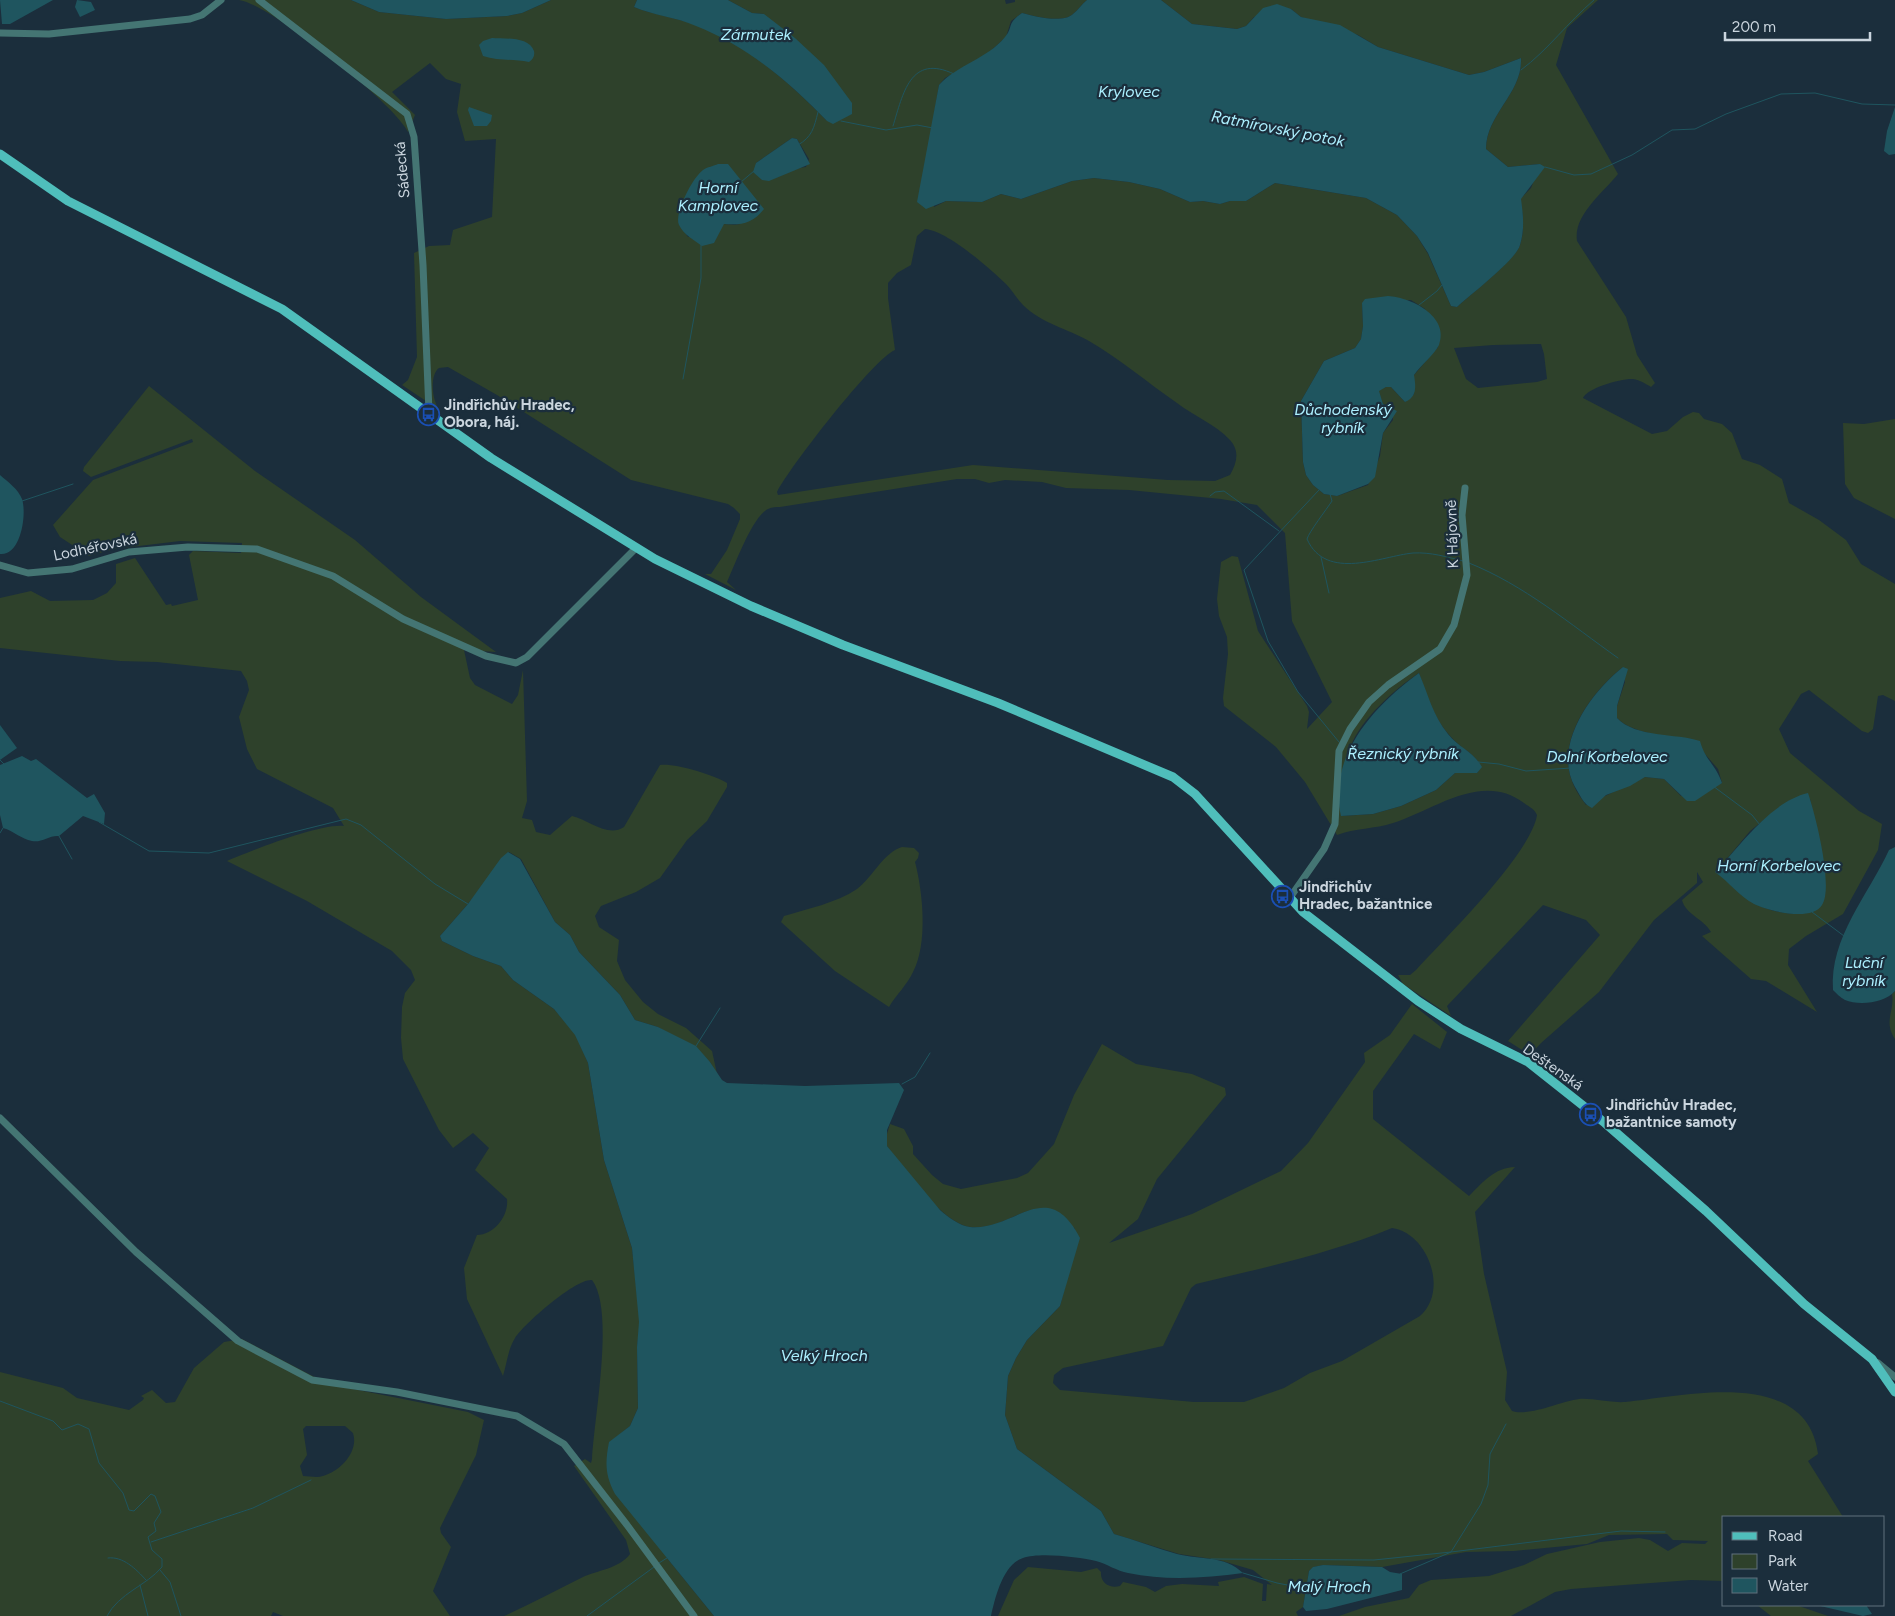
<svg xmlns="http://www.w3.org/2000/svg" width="1895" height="1616" font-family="Figtree,sans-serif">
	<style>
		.green { fill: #2e412b; fill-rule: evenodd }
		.water { fill: #1f555f }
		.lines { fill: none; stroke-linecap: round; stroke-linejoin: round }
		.stream { stroke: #1f555f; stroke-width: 1 }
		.minor { stroke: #447573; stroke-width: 7 }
		.major { stroke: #4fbebb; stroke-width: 9 }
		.labels { text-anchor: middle; stroke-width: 4.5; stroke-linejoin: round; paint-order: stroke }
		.street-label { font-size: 15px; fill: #cad5de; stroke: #1b2e3c }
		.poi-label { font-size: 15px; font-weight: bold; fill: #cad5de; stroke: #1b2e3c; text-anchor: start }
		.water-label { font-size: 16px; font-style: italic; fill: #acf0ff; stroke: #1b2e3c }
	</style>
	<rect width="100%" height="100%" fill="#1b2e3c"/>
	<!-- green -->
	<g class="green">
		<path d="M239,0h112l28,12 67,7 61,-3 15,-3 29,-13h86l-3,7c17,7 40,10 59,17 52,19 96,58 134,97l-63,-107 -12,-1 -24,-13h277l1,4 9,-2v-2h72c-5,4 -9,10 -14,14 -11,10 -39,2 -51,-1l-11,8 -5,16 -22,20 -39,21 -6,7 -7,43 2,79 12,-6 36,1 19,-8 20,5 51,-18 22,-3 35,4 31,7 30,13 13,-1 17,3 10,-3h16l29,-18 91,15 31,17 20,21 11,18 23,52 6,1c14,-13 58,-47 63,-62 5,-16 3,-31 0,-46l11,-11 9,-24 -32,3 -22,-18c0,-35 37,-56 35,-91l-37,14 -15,3 -91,-28 -20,-12 -57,-18 -10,-8 -37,8 -8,9 -9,3 -45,-5 -31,-24h437l-31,28 -11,37 62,109c-14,18 -45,41 -41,67l49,76 11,38 18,28 -4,4c-5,-3 -11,-7 -18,-8 -11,-1 -46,9 -50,19l69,36 15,-3 16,-14 10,-5 6,1 5,6 18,5 10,9 10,26 18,6 22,14 7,24 30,17 27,20 15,24 34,20v117l-12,-6 -5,1 -5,33 -5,4 -6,-2 -53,-41 -8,4 -22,35 11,24 69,58 23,13 -4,26 -35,64 -37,22 -17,13 -1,16 29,47 -51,-31 -15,-2 -49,-43 9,-4c-7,-13 -25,-17 -29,-32l21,-18 -6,-10v11l-43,37 -55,72 -58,51 -11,12 -22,-14 92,-106 -14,-15 -43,-15 -96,101 4,10 -48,-32 -5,-9h12l6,-5c29,-32 115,-116 121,-155 -3,-7 -8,-8 -13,-12 -42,-32 -90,7 -131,20 -18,6 -38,5 -56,12l-32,-53 -29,-35 -52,-41 -1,-8 5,-44 -1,-17 -8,-21 -2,-17 4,-37 11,-6 6,1 20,74 49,75 2,6 -2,17 25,-27 -40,-81 -7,-88 -28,-28 -36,-6 -92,-9 -63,-2 -24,-6 -37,-2 -16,3 -14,-4h-18l-177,28c-3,0 -8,0 -12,2 -16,8 -33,56 -41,73l9,8 -31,-16h6l16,-24 13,-31v-5l-6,-6 -6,-4 -97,-24 -134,-85 -49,-28 -9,1c-10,7 -7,36 2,43l-39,-26 6,-5 9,-23 -3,-104 15,-7 21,-1 3,-15 39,-13 4,-78 -31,2 -8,-29 4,-28 -15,-5 -16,-16 -38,29 23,23 -7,17c-14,-29 -138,-128 -169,-132zM792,138l5,1 12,20 -3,8c-16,1 -29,14 -44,13l-6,-17zM679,213l61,12 -17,-1 -35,13 -9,-13zM925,229c23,2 64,39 81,55 6,6 11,15 17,21 18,18 45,24 66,36 31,18 59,42 88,62 17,13 38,21 53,37 10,11 7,23 0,35l-15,6 -47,-1 -195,-15 -195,30 -1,-3c12,-24 97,-134 118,-142l-7,-52v-15l9,-10 14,-8 6,-29zM1411,300l14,9 13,38 -24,28v19l-9,8 -14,-15h-5l-8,3 5,14 10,3v13l-10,13 -3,23 -12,29 -31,11 -13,-2 -11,-9 -7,-10 -3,-13 -2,-61 23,-40 31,-13 6,-9 2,-13 -1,-23zM1541,344l3,10 3,25 -10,3 -59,6 -12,-9 -12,-31 39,-3zM1623,667l2,15 -8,24v12c15,16 54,19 75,21l26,30 4,14 -41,13 -17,-17 -19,-2 -59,28c-5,-7 -11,-15 -14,-24 -16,-41 20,-90 51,-114zM1419,673c8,23 15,46 32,64 11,13 22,14 30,30l-4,6h-22l-19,17 -35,16 -28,8 -32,2c3,-20 4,-53 10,-70 9,-26 45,-58 68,-73zM1810,799l6,28 -17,87c-46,-2 -50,-17 -83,-42l34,-41 15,-12 24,-18z"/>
		<path d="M149,386l106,85 100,69 66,57 75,55 -32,-2 6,28 5,7 37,19 6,-9 5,-25 4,131 -5,17 10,2 4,12 14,3 22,-19c17,4 36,22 52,11l36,-62c15,-2 54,10 67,18v4l-20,34 -20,19 -27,38 -24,14 -35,14 -6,10 4,11 20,13 -2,21 8,19 18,22 15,12 28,14 26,23 5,23 -7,-12 -52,-35 -23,-7 -15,-25 -41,-43 -9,-17 -15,-13 -34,-63 -12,-7 -41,52 -28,32 2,5 31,15 28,10 12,14 41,29 22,26 12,28 16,97 28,88 8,74 -3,25 1,61 -8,18 -21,17 58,115 47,58h-210c26,-12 51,-25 77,-38 16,-8 38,-9 49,-24l-4,-14 -52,-74 11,-7 6,4 1,-4c2,-41 23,-149 0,-179 -16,-2 -68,44 -77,58 -7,11 -8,25 -12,38l-36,-77 -3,-31 13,-33c17,0 32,-19 30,-36l-32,-29 14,-22 -16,-15 -20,15 -14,-18 -36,-71 -2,-21 1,-31 3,-14 10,-13 -4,-10 -19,-19 -85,-50 -80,-40c23,-10 94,-38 117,-35l-11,-18 -76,-39 -10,-20 -8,-32 10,-27 -2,-9 -6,-10 -84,-9 -37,-1 -120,-13v-50l31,-7 19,10 43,-1 14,-7 9,-10v-19l19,-6 31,47 5,-1 1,2 26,-6 -9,-45 4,-4 48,2 1,-10 -62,-2 -66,8 -25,7 -29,-19 -7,-12 40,-45 100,-38 -1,-3 -101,38 -8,-6 1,-4z"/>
		<polygon points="1895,419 1895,519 1854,498 1845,484 1843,423 1864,424"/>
		<path d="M902,847l12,1 5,5 -1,5 -3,4c8,30 13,82 -2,110 -6,13 -17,23 -24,35l-54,-36 -54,-49 3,-6c23,-7 52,-13 73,-27 15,-11 27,-37 45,-42z"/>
		<path d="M1895,991v48c-12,-18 0,-28 -3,-45z"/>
		<path d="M1412,1004l35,28 -7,17 -26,-15 -41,57v28l96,77c14,-14 25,-28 46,-29l-40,45 9,62 23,98 -2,28 7,11c16,6 50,-10 67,-12 15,-1 31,4 46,3 59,-6 182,-36 193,52l-10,7 35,56h-119v64l-33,-1 -120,9 -16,3 -44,24h-172l26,-9 44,-9 10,-13 12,-5 58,-4 35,-11 23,-11 53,-12 39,-4 11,2 18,11 14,-8 23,1 3,-3 -35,-1 -6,-6 -58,1 -22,9 -73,7 -48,1 -84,15 -59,-2 -9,2 -5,4 -6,36 -7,5 2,4h-300l16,-36 14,-13 53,5 16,-4 4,4c-1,11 9,17 19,14l3,-4 23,5 9,5 11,-6 16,-2 37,2 -1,-4 26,-5 19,7 -1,17h4l1,-17 5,1 -19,-15 -34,-10 -40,-6 -65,-20 -13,-23 -84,-62 -12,-34 3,-39 8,-18 11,-18 33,-34 10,-38 5,-39c-40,-46 -61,2 -104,-2 -28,-2 -69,-60 -84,-81l-1,-9 4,-13 14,5 9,17v8l19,21 11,9 18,5 56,-11 11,-5 26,-29 20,-49 28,-51 34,20 56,10 33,14 1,7 -69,84 -19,40 -29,24 83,-29 89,-43 27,-28 57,-81 -1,-9 26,-18zM1392,1228c36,5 57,63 28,88l-78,45 -32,12 -26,15 -40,14h-50l-134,-12 -7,-7 1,-8 9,-7 100,-22 28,-58 5,-4c66,-16 133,-30 196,-56z"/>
		<path d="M242,1339l86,45 140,28 16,8 -8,35 -36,73 1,5 10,14 -18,44 17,25h-167l-10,-4 -2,4h-271v-244l63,16 14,10 52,12 14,-10 1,-2 -3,-2 11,-6 14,13 9,-1 19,-34 30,-26zM306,1426h39l8,7c6,18 -12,38 -30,43 -6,2 -14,0 -20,0l-3,-10 7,-11 -4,-26z"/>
		<polygon points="1757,1605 1796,1605 1828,1616 1771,1616"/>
	</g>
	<!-- water -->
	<g class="water">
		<polygon points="0,0 53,0 10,24 2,24"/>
		<polygon points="77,0 91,2 95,10 80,17 75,7"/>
		<polygon points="351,0 551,0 522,13 507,16 446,19 379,12"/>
		<path d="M637,0h91l24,13 12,1 31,24 29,27 28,38v11l-19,10 -6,-3c-38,-39 -80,-75 -131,-95 -20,-9 -44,-11 -62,-19z"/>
		<path d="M1087,0h74l31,24 45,5 9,-3 17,-18 14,-4 14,5 10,8 39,8 38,22 91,28 15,-3 37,-14c2,35 -35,56 -35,91l22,18 32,-3 5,3 -24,32c2,15 4,30 -1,46 -4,15 -49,49 -63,62l-6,-1 -23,-53 -11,-17 -20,-21 -31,-17 -91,-15 -29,18h-16l-10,3 -17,-3 -13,1 -30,-13 -31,-7 -35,-4 -22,3 -51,18 -20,-5 -19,8 -36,-1 -20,8 -9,-7 22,-117c18,-20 48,-26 66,-48 9,-11 1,-13 17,-24 12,3 40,11 51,1 5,-4 9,-10 14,-14z"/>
		<path d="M492,38c12,1 37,-2 42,13 1,5 -1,8 -5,11 -15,-3 -31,-1 -46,-6l-4,-11 4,-4z"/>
		<polygon points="469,107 492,115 491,121 487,126 474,126 468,110"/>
		<polygon points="1895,107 1895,154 1889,155 1884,151 1887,131"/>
		<polygon points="792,138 797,139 810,164 769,181 762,180 753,172 756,163"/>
		<path d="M718,164h10l36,45c-12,15 -22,16 -40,15l-10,19 -12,3c-8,-6 -18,-11 -23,-21 -5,-12 14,-48 24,-55 4,-3 11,-4 15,-6z"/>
		<path d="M1388,296c22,1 62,20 51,49 -5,10 -18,20 -25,30 2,12 3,22 -9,27l-14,-15h-5l-7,4 4,13 14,7 -14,22 -8,44 -7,7 -31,12 -13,-2 -11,-9 -7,-10 -3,-13 -2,-61 23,-40 31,-13 6,-9 2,-13 -1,-23 3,-4z"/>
		<path d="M0,475c8,7 18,14 22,24 5,15 -1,57 -22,55z"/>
		<path d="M1623,667l5,2 -11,37v12c19,20 59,15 83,23 5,19 16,24 22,42l-27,18h-8l-23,-22 -19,-2 -15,9 -24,9 -14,13c-9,-4 -12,-13 -17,-21 -23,-41 16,-95 48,-120z"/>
		<path d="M1419,673c9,21 14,43 29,61 11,14 25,17 34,33l-5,6h-22l-19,17 -35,16 -28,8 -32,2c-14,-60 34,-111 78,-143z"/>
		<polygon points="0,725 17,748 0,760"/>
		<path d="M22,756l9,5 5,-2 51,39 7,-4 11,19 -1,11 -21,-8 -24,20c-10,-1 -17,7 -27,5 -11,-2 -18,-10 -29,-13l-3,-13v-50z"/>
		<path d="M1808,793c7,20 26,94 14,112 -10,17 -54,6 -68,-1 -15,-8 -25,-22 -39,-32 25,-26 55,-70 93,-79z"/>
		<path d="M1895,847v144c-10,12 -36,15 -50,9 -4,-2 -9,-7 -12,-10 -4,-52 36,-96 56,-140z"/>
		<path d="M508,852l12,7 35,63 15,13 9,17 41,43 15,25 23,7 38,19 14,16 12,18 5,3 78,3 94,-3 5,7 -17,40v16l53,64c8,7 20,16 30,17 45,4 77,-52 110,11l-20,68 -33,34 -11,18 -8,18 -3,39 12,34 84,62 13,23c21,6 42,14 63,20 24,6 47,1 66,19 -37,5 -77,8 -115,0 -11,-2 -21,-9 -32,-12 -16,-4 -57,-9 -73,-3 -20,6 -28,40 -32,58h-277l-99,-122c-10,-19 -10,-31 -6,-52l21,-16 8,-18 -1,-61 2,-25 -7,-74 -28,-88 -16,-97 -13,-28 -21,-26 -41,-29 -12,-14 -28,-10 -31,-15 -2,-5 28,-32 33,-46z"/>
		<polygon points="1323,1565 1382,1567 1390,1572 1402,1574 1402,1590 1327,1609 1306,1611 1303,1607 1309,1571 1313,1567"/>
		<polygon points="1816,1605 1866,1605 1872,1614 1863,1616"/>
	</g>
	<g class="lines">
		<!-- stream -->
		<g class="stream">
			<path d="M1521,70c27,-20 47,-48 73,-70"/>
			<polyline points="841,121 886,130 917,125 933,128"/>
			<path d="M893,126c10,-32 17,-73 61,-52"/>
			<path d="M798,145c14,-8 16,-17 20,-33"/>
			<polyline points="1545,167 1574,175 1591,174 1632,155 1672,130 1695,129 1726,114 1781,94 1815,93 1862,104 1895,105"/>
			<polyline points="741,182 754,171"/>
			<polyline points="1419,305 1437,291 1442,285"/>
			<polyline points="683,379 701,278 701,244"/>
			<polyline points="1319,490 1244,570 1268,641 1298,692 1339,742"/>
			<path d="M1330,494l2,7c-6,9 -23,31 -25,38 19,43 75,17 106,14 18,-1 34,4 50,8"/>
			<polyline points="1210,496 1215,492 1224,491 1279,531"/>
			<polyline points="22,501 73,484"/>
			<polyline points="1321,557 1329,593"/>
			<path d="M1469,563c55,22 101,61 149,95"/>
			<polyline points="0,760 4,764"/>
			<polyline points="1478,762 1499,764 1526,771 1571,768"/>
			<polyline points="1713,786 1752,815 1760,825"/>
			<polyline points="99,822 149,851 209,853 346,819 361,825 435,884 468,904"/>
			<polyline points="0,833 3,828"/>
			<polyline points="59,836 72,859"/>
			<polyline points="1812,912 1844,936"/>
			<polyline points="696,1046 720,1008"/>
			<polyline points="902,1084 915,1077 930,1053"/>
			<path d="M0,1401l53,20 9,9 16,-6 11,5 10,34 24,30 6,17 5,1 17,-17 4,2 6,16 -7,11 2,8 -8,6 4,13 10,9v8c-16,19 -43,26 -55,49"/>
			<polyline points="151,1542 253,1508 311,1480"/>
			<path d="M108,1558c15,-2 28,11 38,22"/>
			<polyline points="1211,1559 1374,1560 1451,1552 1481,1504 1488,1485 1490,1454 1506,1424"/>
			<polyline points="659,1563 667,1558"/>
			<polyline points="160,1570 170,1582 181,1616"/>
			<polyline points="1243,1573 1277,1583 1308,1589"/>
			<polyline points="1400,1574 1451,1552 1621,1531 1665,1532"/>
			<polyline points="140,1585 148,1616"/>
			<polyline points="587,1616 654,1567"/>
		</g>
		<!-- minor -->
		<g class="minor">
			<polyline points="259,0 407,114 414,137 423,265 429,412"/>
			<polyline points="0,33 49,34 190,19 202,15 221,0"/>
			<polyline points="0,565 28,573 72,569 129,552 188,547 257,549 333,576 403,619 486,656 516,663 527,657 636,548"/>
			<polyline points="1289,899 1324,849 1335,824 1339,751 1350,729 1369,702 1388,685 1440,649 1454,625 1467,575 1462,515 1465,488"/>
			<polyline points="0,1118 136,1252 238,1341 312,1380 397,1392 517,1416 564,1444 627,1525 694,1616"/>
			<polyline points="1878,1363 1895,1377"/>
		</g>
		<!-- major -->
		<polyline class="major" points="0,154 68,201 282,309 491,458 655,559 751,606 843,645 998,703 1173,777 1195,794 1303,912 1418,1001 1461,1029 1528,1062 1605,1123 1706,1211 1804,1304 1872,1359 1895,1392"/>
	</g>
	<!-- icons -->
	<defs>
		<symbol id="bus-ring" viewBox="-11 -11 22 22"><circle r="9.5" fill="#1b2e3c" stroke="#1a4fb4" stroke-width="1.5"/><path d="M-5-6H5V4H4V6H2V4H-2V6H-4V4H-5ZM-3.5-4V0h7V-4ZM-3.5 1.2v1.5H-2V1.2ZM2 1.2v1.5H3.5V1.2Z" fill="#1a4fb4"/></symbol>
	</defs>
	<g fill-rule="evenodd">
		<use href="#bus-ring" x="416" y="402" width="25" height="25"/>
		<use href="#bus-ring" x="1270" y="884" width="25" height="25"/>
		<use href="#bus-ring" x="1578" y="1102" width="25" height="25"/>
	</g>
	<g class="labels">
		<!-- street labels -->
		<g class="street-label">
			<text transform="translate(402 170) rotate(-95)" y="5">Sádecká</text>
			<text transform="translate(1452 534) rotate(-92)" y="5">K Hájovně</text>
			<text transform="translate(95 547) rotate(-12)" y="5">Lodhéřovská</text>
			<text transform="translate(1553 1067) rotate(35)" y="5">Deštenská</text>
		</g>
		<!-- poi labels -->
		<g class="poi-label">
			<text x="444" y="410">Jindřichův Hradec,<tspan x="444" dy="17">Obora, háj.</tspan></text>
			<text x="1299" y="892">Jindřichův<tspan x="1299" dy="17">Hradec, bažantnice</tspan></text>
			<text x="1606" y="1110">Jindřichův Hradec,<tspan x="1606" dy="17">bažantnice samoty</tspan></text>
		</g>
		<!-- water labels -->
		<g class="water-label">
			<text x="756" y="40">Zármutek</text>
			<text x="1129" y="97">Krylovec</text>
			<text transform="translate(1278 128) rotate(11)" y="6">Ratmírovský potok</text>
			<text x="718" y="193">Horní<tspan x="718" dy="18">Kamplovec</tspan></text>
			<text x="1343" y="415">Důchodenský<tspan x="1343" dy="18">rybník</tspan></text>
			<text x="1403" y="759">Řeznický rybník</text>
			<text x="1607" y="762">Dolní Korbelovec</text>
			<text x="1779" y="871">Horní Korbelovec</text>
			<text x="1864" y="968">Luční<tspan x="1864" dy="18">rybník</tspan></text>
			<text x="824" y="1361">Velký Hroch</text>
			<text x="1329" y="1592">Malý Hroch</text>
		</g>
	</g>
	<!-- legend -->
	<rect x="1722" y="1516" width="162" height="90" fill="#1b2e3c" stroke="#61717d"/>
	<rect x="1732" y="1532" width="25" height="8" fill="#4fbebb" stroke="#61717d"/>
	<text x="1768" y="1541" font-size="15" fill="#cad5de">Road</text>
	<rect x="1732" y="1554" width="25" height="15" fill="#2e412b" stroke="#61717d"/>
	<text x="1768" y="1566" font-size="15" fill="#cad5de">Park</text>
	<rect x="1732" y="1578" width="25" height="15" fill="#1f555f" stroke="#61717d"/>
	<text x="1768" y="1591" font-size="15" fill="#cad5de">Water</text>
	<!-- scale -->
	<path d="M1725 32v8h145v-8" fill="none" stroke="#cad5de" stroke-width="2.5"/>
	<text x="1732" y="32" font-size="15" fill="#cad5de" stroke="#1b2e3c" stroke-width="4" paint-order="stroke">200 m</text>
</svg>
